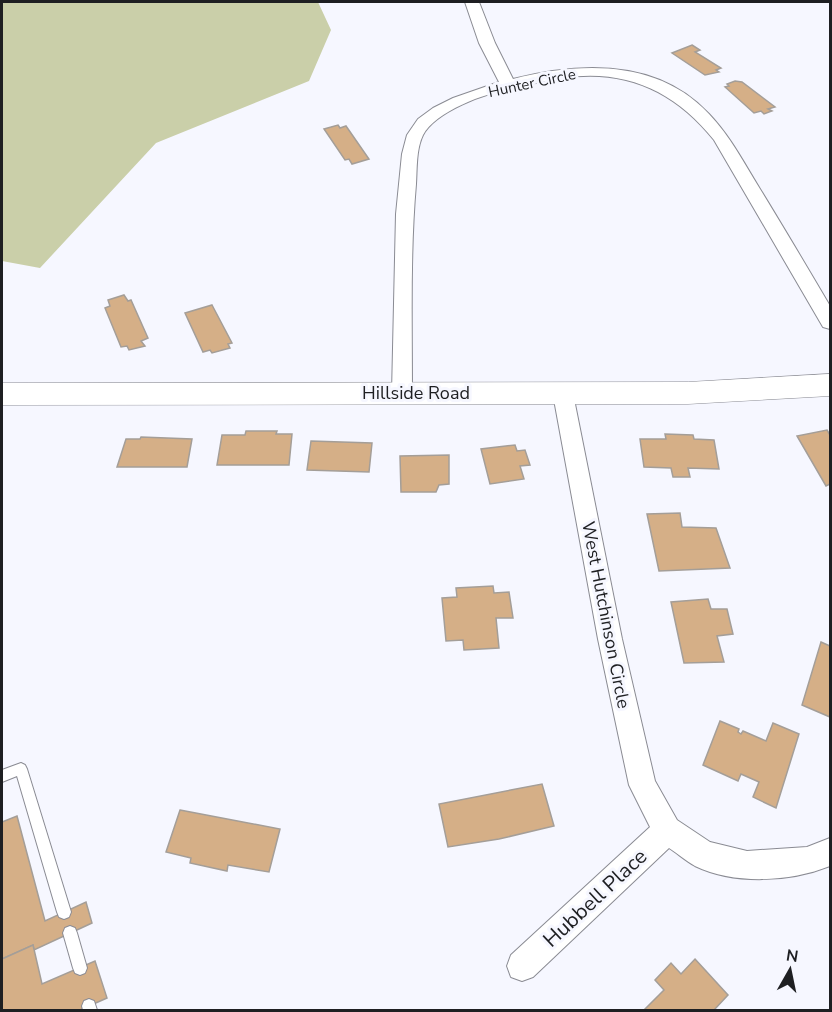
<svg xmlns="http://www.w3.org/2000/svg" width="832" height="1012" font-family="'Nunito Sans',sans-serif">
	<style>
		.green { fill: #cacfa9 }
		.building { fill: #d5af87; stroke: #a49e98; stroke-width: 1.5 }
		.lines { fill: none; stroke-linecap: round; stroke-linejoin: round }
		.lane-casing { stroke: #8a8b93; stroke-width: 2 }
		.street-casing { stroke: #8a8b93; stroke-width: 2 }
		.secondary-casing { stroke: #8a8b93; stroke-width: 1 }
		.lane { fill: #fff; fill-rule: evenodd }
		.street { fill: #fff; fill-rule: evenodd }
		.secondary { fill: #fff; fill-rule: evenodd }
		.labels { text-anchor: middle; stroke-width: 6; stroke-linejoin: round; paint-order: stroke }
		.far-street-label { font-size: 15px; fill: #1e1f22; stroke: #f6f7ff }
		.street-label { font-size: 18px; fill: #1e1f22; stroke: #f6f7ff }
		.near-street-label { font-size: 21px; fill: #1e1f22; stroke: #f6f7ff }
	</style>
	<rect width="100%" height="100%" fill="#f6f7ff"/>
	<!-- green -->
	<polygon class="green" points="2,2 318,2 331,30 309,81 156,143 40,268 2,261"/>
	<!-- building -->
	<g class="building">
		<polygon points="692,45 700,50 695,52 721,68 716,70 719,72 705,75 672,53"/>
		<polygon points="735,81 742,82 775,107 768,109 772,111 764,114 761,111 754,113 725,87 729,86 727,84"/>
		<polygon points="338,125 340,128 346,126 369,159 352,164 349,159 345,160 324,129"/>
		<polygon points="124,295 128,301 131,300 148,338 141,341 145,346 129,350 127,346 121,347 105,308 110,306 108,300"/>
		<polygon points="212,305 232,343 228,344 230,348 212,353 210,350 203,352 185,313"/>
		<polygon points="827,430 830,435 830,484 826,486 797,436"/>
		<polygon points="246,431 277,431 276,434 292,434 289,465 217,465 222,435 245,435"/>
		<polygon points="665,434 693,435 694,439 714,440 719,469 688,468 690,477 673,477 671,468 644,467 640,439 666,439"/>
		<polygon points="141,437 192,439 187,467 117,467 126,439 140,439"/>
		<polygon points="311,441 372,443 369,472 307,470"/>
		<polygon points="515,445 517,451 525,450 530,465 520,466 524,479 490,484 481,449"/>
		<polygon points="449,455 449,484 439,485 436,492 401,492 400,456"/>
		<polygon points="680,513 682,527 716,528 730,568 659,571 647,514"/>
		<polygon points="493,586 494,593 509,592 513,618 496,618 499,648 464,650 463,640 446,641 442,598 457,597 456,588"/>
		<polygon points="708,599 711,609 727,609 733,634 717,636 724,662 684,663 671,602"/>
		<polygon points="821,642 830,646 830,717 802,705"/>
		<polygon points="720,721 739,729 738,732 741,734 743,731 766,741 773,723 799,734 776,808 753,797 759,782 741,774 738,781 703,765"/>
		<polygon points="542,784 554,826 499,839 448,847 439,804"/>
		<polygon points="180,810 280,829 269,872 228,865 227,871 190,863 191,858 166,852"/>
		<polygon points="17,816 45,921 86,902 92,923 34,950 33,945 2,959 2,822"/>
		<polygon points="33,945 42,984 95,961 107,998 80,1010 2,1010 2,959"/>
		<polygon points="695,959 728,995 714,1010 644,1010 664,990 655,980 671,963 681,974"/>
	</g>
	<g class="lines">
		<defs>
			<g id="lane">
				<polygon points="21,763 25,765 27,769 71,912 69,917 64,919 59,917 57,912 17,776 2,782 2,770"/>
				<polygon points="70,926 75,928 77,933 87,968 85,973 80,975 75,973 73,968 63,933 65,928"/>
				<polygon points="89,999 94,1001 97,1010 83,1010 82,1006 84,1001"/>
			</g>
			<g id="street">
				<path d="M465,2h14l16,41 18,36c67,-17 145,-20 196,35 21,22 35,49 51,75 24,39 47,78 70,117v23l-7,-2 -109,-187c-39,-49 -89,-72 -152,-62 -13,2 -27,5 -40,8 -5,1 -7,4 -12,4 -24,2 -75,22 -87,45 -7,14 -6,34 -7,49 -6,69 -4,139 -4,209l-3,5 -7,3 -7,-3 -3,-5 4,-179 6,-60 5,-19 11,-16 15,-11 20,-10 46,-16 -20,-39z"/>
				<path d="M563,386l7,3 3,5 49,245 33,142 22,39 33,22 37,9 60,-4 23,-9v28c-40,16 -95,19 -135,0 -9,-5 -18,-13 -26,-18l-136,129 -11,4 -11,-4 -4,-11 4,-11 139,-128 -21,-42 -31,-146 -45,-245 3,-5z"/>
			</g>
			<polygon id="secondary" points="830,374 830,396 688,404 2,405 2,383 688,382"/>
		</defs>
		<!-- lane casing -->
		<use href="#lane" class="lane-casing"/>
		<!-- street casing -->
		<use href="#street" class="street-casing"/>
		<!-- secondary casing -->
		<use href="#secondary" class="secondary-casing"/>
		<!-- lane -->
		<use href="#lane" class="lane"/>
		<!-- street -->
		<use href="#street" class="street"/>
		<!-- secondary -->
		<use href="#secondary" class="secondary"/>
	</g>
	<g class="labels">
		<!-- far-street labels -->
		<g class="far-street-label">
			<text transform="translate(532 83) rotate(-12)" y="5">Hunter Circle</text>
		</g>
		<!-- street labels -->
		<g class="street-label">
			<text x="416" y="399">Hillside Road</text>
			<text transform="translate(606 615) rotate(79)" y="6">West Hutchinson Circle</text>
		</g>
		<!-- near-street labels -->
		<g class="near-street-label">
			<text transform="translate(595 898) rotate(-43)" y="7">Hubbell Place</text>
		</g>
	</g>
	<!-- border -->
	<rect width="832" height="1012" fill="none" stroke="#1e1f22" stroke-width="6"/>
	<!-- north arrow -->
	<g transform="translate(790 970) rotate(9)" stroke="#f6f7ff" stroke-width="4.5" paint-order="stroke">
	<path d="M0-4.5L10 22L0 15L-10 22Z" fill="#1e1f22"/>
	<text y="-9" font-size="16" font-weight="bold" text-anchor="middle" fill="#1e1f22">N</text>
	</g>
</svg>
